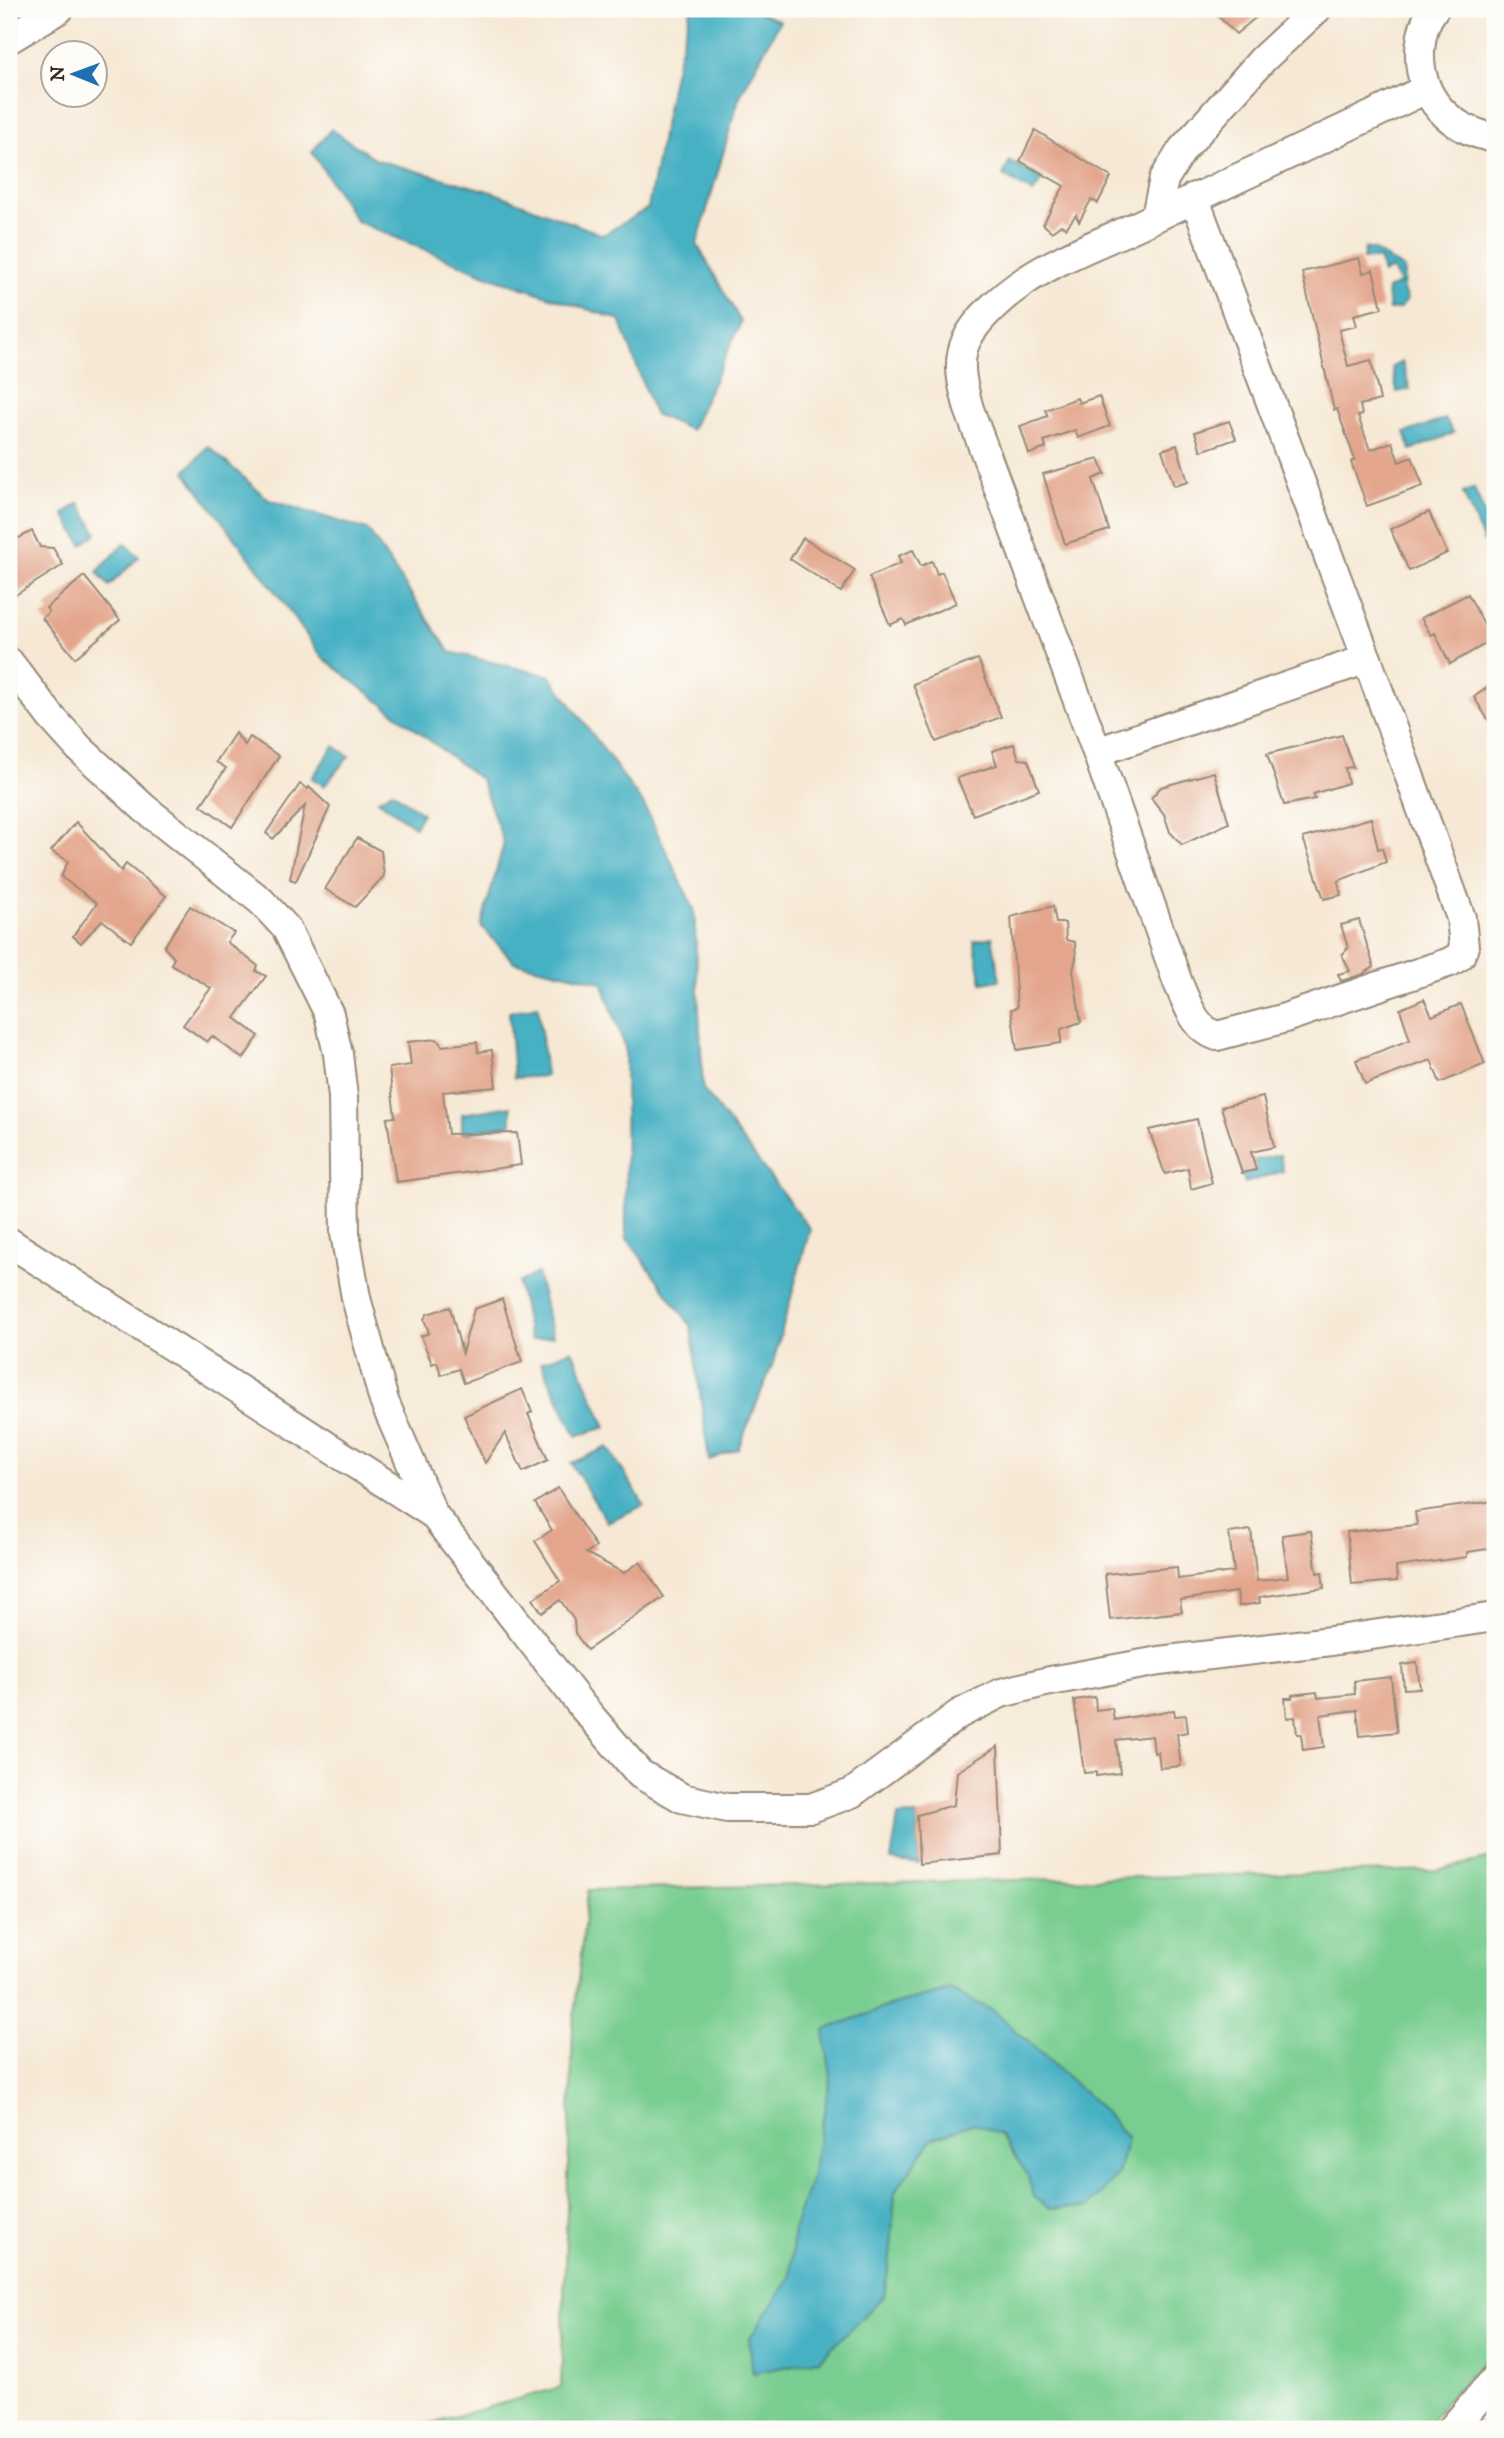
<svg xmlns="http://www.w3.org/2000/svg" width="1504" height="2438" font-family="'IM FELL DW Pica',serif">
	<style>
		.green { fill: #78cd90; stroke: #5a7c57; stroke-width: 2 }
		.water { fill: #46b1c4; stroke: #406e71; stroke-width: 2 }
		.building { fill: #e3a68c }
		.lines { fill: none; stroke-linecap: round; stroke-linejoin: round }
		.minor-casing { stroke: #988979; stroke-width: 32 }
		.minor { stroke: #fff; stroke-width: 28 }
	</style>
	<rect width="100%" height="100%" fill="#fdfcf7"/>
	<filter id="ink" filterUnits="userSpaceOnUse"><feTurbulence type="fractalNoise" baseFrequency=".0143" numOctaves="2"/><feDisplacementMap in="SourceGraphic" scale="14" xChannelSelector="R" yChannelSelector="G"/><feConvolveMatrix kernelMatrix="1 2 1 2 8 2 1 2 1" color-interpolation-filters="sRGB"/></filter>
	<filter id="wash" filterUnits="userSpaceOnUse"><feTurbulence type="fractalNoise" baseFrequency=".00686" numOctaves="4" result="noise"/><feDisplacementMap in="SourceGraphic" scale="28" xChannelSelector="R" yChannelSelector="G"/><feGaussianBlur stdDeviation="1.57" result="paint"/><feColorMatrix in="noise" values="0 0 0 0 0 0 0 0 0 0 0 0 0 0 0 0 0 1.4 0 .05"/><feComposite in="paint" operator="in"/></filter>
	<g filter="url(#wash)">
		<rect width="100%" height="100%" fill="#f6e8d4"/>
		<!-- green -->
		<polygon class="green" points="1495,1857 1495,2350 1446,2400 1426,2429 410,2429 561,2387 573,2026 588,1890 1438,1870"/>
		<!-- water -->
		<g class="water">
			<polygon points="691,9 751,9 780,21 739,98 697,244 741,322 691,430 654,414 620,320 488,276 356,221 312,152 331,129 377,160 492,192 603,235 648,208 674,73"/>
			<polygon points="1010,161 1043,179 1033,193 1003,175"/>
			<polygon points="1365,248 1373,250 1404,269 1403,290 1407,299 1400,308 1389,310 1387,289 1400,284 1392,269 1383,273 1379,259 1363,259"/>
			<polygon points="1402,362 1410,389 1397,392 1392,367"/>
			<polygon points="1445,419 1454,433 1411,450 1405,433"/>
			<polygon points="208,446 269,500 368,530 450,652 550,676 644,805 694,909 703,1089 810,1229 772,1366 738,1449 709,1460 691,1326 626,1237 625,1047 602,982 514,962 481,926 504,843 481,780 322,657 286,606 185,472"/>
			<polygon points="1474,488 1495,540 1484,542 1463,493"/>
			<polygon points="79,503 97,533 82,545 64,514"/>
			<polygon points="125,543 139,557 109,586 97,572"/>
			<polygon points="334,746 349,756 324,786 312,778"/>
			<polygon points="392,791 422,813 415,827 378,800"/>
			<polygon points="992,937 1000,980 982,983 974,941"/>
			<polygon points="538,1006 546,1076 514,1078 509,1012"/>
			<polygon points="511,1106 511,1124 462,1134 462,1114"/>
			<polygon points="1280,1155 1283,1171 1245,1183 1242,1173 1257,1171 1255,1160"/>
			<polygon points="537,1273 553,1336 530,1340 518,1283"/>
			<polygon points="572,1350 606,1427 576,1436 541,1362"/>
			<polygon points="608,1447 644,1505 607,1522 571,1463"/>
			<polygon points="917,1815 919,1864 891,1860 898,1816"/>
			<polygon points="950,1990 994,2011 1095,2102 1127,2137 1118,2175 1088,2207 1050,2209 1034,2197 1027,2174 1000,2134 974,2123 932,2139 895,2192 891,2250 884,2296 819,2360 753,2373 749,2339 790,2278 794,2228 812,2175 831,2077 824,2030 889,2006"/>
		</g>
		<g id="blocks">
			<!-- building -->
			<g class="building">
				<polygon points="1211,9 1266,9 1236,34"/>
				<polygon points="1035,130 1111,177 1098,203 1091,200 1079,222 1076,215 1066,228 1061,225 1052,232 1043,224 1064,186 1020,161"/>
				<polygon points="1359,258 1363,273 1373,270 1382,308 1354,315 1357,326 1339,330 1348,366 1371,360 1380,400 1360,405 1362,415 1358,416 1370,450 1392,442 1399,462 1412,457 1423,486 1367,506 1351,462 1355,460 1337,409 1334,410 1302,272"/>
				<polygon points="1099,396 1110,426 1078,438 1075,430 1044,441 1046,448 1029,454 1020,426 1048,416 1045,410 1077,398 1079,403"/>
				<polygon points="1229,421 1236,439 1201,451 1195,432"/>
				<polygon points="1177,445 1188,482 1174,486 1162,450"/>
				<polygon points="1099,459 1105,474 1093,479 1109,530 1065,544 1043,474"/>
				<polygon points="1429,512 1447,553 1409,571 1390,529"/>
				<polygon points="32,531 40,547 53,548 63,565 9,599 9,543"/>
				<polygon points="803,538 855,570 841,592 790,559"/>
				<polygon points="913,550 921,566 932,561 937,574 942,572 956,603 906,625 903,619 890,625 869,577 901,563 898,556"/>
				<polygon points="84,576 120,620 75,658 42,618 49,612 46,608"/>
				<polygon points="1468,594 1492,640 1450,664 1435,633 1431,635 1421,618"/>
				<polygon points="978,659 1001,717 936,742 913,684"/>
				<polygon points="1495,682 1495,731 1474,697"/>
				<polygon points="235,733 245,745 250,737 279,756 232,827 201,805 226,768 216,762"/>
				<polygon points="1342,735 1353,767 1345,768 1348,783 1313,794 1315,799 1284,805 1267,754"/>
				<polygon points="1014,744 1019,759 1028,760 1039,790 973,815 957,778 997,765 992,751"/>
				<polygon points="1214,772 1229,823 1182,845 1170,832 1164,814 1151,798 1161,787"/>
				<polygon points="300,784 308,789 309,787 330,807 296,881 290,879 305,806 273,839 266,833"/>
				<polygon points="1371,818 1378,849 1382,848 1386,862 1338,881 1341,895 1324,899 1303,838"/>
				<polygon points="76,822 121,871 126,864 166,896 131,942 102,920 81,943 73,936 97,903 61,877 68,861 51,851"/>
				<polygon points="357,838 381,851 384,876 355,907 325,889"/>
				<polygon points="190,906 234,933 227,942 258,966 256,971 266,976 235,1018 259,1036 243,1059 212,1036 207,1042 183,1025 211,988 171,964 174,958 164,947"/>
				<polygon points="1053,906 1056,923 1065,923 1066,940 1075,942 1076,958 1073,971 1081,1022 1061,1029 1061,1043 1017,1050 1011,1009 1017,1008 1011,917"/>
				<polygon points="1359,920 1374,967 1361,975 1341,981 1338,974 1350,971 1342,955 1348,948 1341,925"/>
				<polygon points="1424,999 1432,1016 1461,1004 1485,1064 1440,1083 1431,1060 1365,1084 1356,1060 1410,1040 1400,1009"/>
				<polygon points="437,1039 442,1046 477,1042 478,1052 492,1050 496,1087 443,1092 448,1134 517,1133 521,1165 396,1182 387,1118 395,1117 389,1068 411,1065 408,1042"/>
				<polygon points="1263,1097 1274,1147 1251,1152 1256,1170 1242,1173 1221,1107"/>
				<polygon points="1197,1119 1212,1183 1191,1189 1188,1168 1165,1174 1149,1130"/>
				<polygon points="502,1299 522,1362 464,1383 459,1369 441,1375 437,1362 432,1364 421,1336 429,1333 424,1319 427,1314 450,1307 462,1353 474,1309"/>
				<polygon points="522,1389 532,1412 528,1414 548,1460 523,1472 505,1433 485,1463 464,1416"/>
				<polygon points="558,1488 596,1547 586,1553 624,1573 640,1562 664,1597 587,1650 575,1633 574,1620 560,1600 542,1613 533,1599 560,1581 535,1541 552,1530 535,1503"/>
				<polygon points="1495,1501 1495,1548 1467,1552 1467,1557 1396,1567 1397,1581 1352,1585 1347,1532 1417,1525 1415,1512"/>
				<polygon points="1251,1530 1257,1581 1288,1577 1282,1535 1311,1531 1317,1573 1322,1572 1324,1588 1259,1597 1260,1603 1239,1606 1237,1592 1180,1600 1182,1612 1110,1620 1105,1574 1177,1567 1178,1579 1234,1572 1229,1533"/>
				<polygon points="1417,1663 1420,1688 1404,1689 1402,1665"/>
				<polygon points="1391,1677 1397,1732 1360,1736 1357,1710 1320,1715 1324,1747 1303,1750 1301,1734 1297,1734 1295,1717 1287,1718 1285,1698 1292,1698 1292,1695 1317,1692 1318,1698 1355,1694 1354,1681"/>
				<polygon points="1095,1697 1096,1710 1112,1708 1114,1720 1174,1710 1175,1716 1186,1715 1188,1732 1177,1734 1181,1766 1160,1768 1158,1752 1154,1753 1152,1736 1116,1740 1120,1773 1096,1776 1096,1772 1084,1773 1074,1700"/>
				<polygon points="998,1746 1002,1855 919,1864 917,1815 954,1805 957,1772"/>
			</g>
		</g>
	</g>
	<g filter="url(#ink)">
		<use href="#blocks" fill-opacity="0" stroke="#988979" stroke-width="2"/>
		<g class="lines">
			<defs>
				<g id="minor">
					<path d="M1434,9c-9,11 -13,27 -14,41 -2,48 30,80 75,88"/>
					<polyline points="9,39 59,9"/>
					<path d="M1194,197l173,462 94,259 3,29 -4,9 -10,6 -168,57 -65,17c-23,-7 -30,-34 -39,-53l-81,-231 -128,-343c-6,-22 -13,-46 -3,-68 11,-23 38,-46 59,-60 36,-24 75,-38 114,-56 95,-46 192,-89 287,-136"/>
					<polyline points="1156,216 1164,179 1182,150 1263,59 1317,9"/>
					<polyline points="9,662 51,717 79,748 144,808 261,901 286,928 329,1014 338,1054 343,1097 345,1233 356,1298 384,1401 433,1514 582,1706 640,1774 682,1798 727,1808 811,1808 852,1793 959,1714 1001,1693 1045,1682 1159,1661 1331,1641 1495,1617"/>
					<polyline points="1097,752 1367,659"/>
					<polyline points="9,1242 433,1514"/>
					<polyline points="1452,2429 1495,2379"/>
				</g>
			</defs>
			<!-- minor casing -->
			<use href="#minor" class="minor-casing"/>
			<!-- minor -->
			<use href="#minor" class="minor"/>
		</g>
	</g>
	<!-- margin -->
	<rect width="1504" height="2438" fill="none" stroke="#fdfcf7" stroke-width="35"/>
	<!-- north arrow -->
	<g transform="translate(74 74) rotate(271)"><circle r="33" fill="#fdfcf7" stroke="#afa8a0" stroke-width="2"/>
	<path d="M0-5L12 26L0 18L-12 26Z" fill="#1f6fb2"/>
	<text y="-10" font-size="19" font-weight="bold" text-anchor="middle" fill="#3b2a1e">N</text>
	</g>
</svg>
